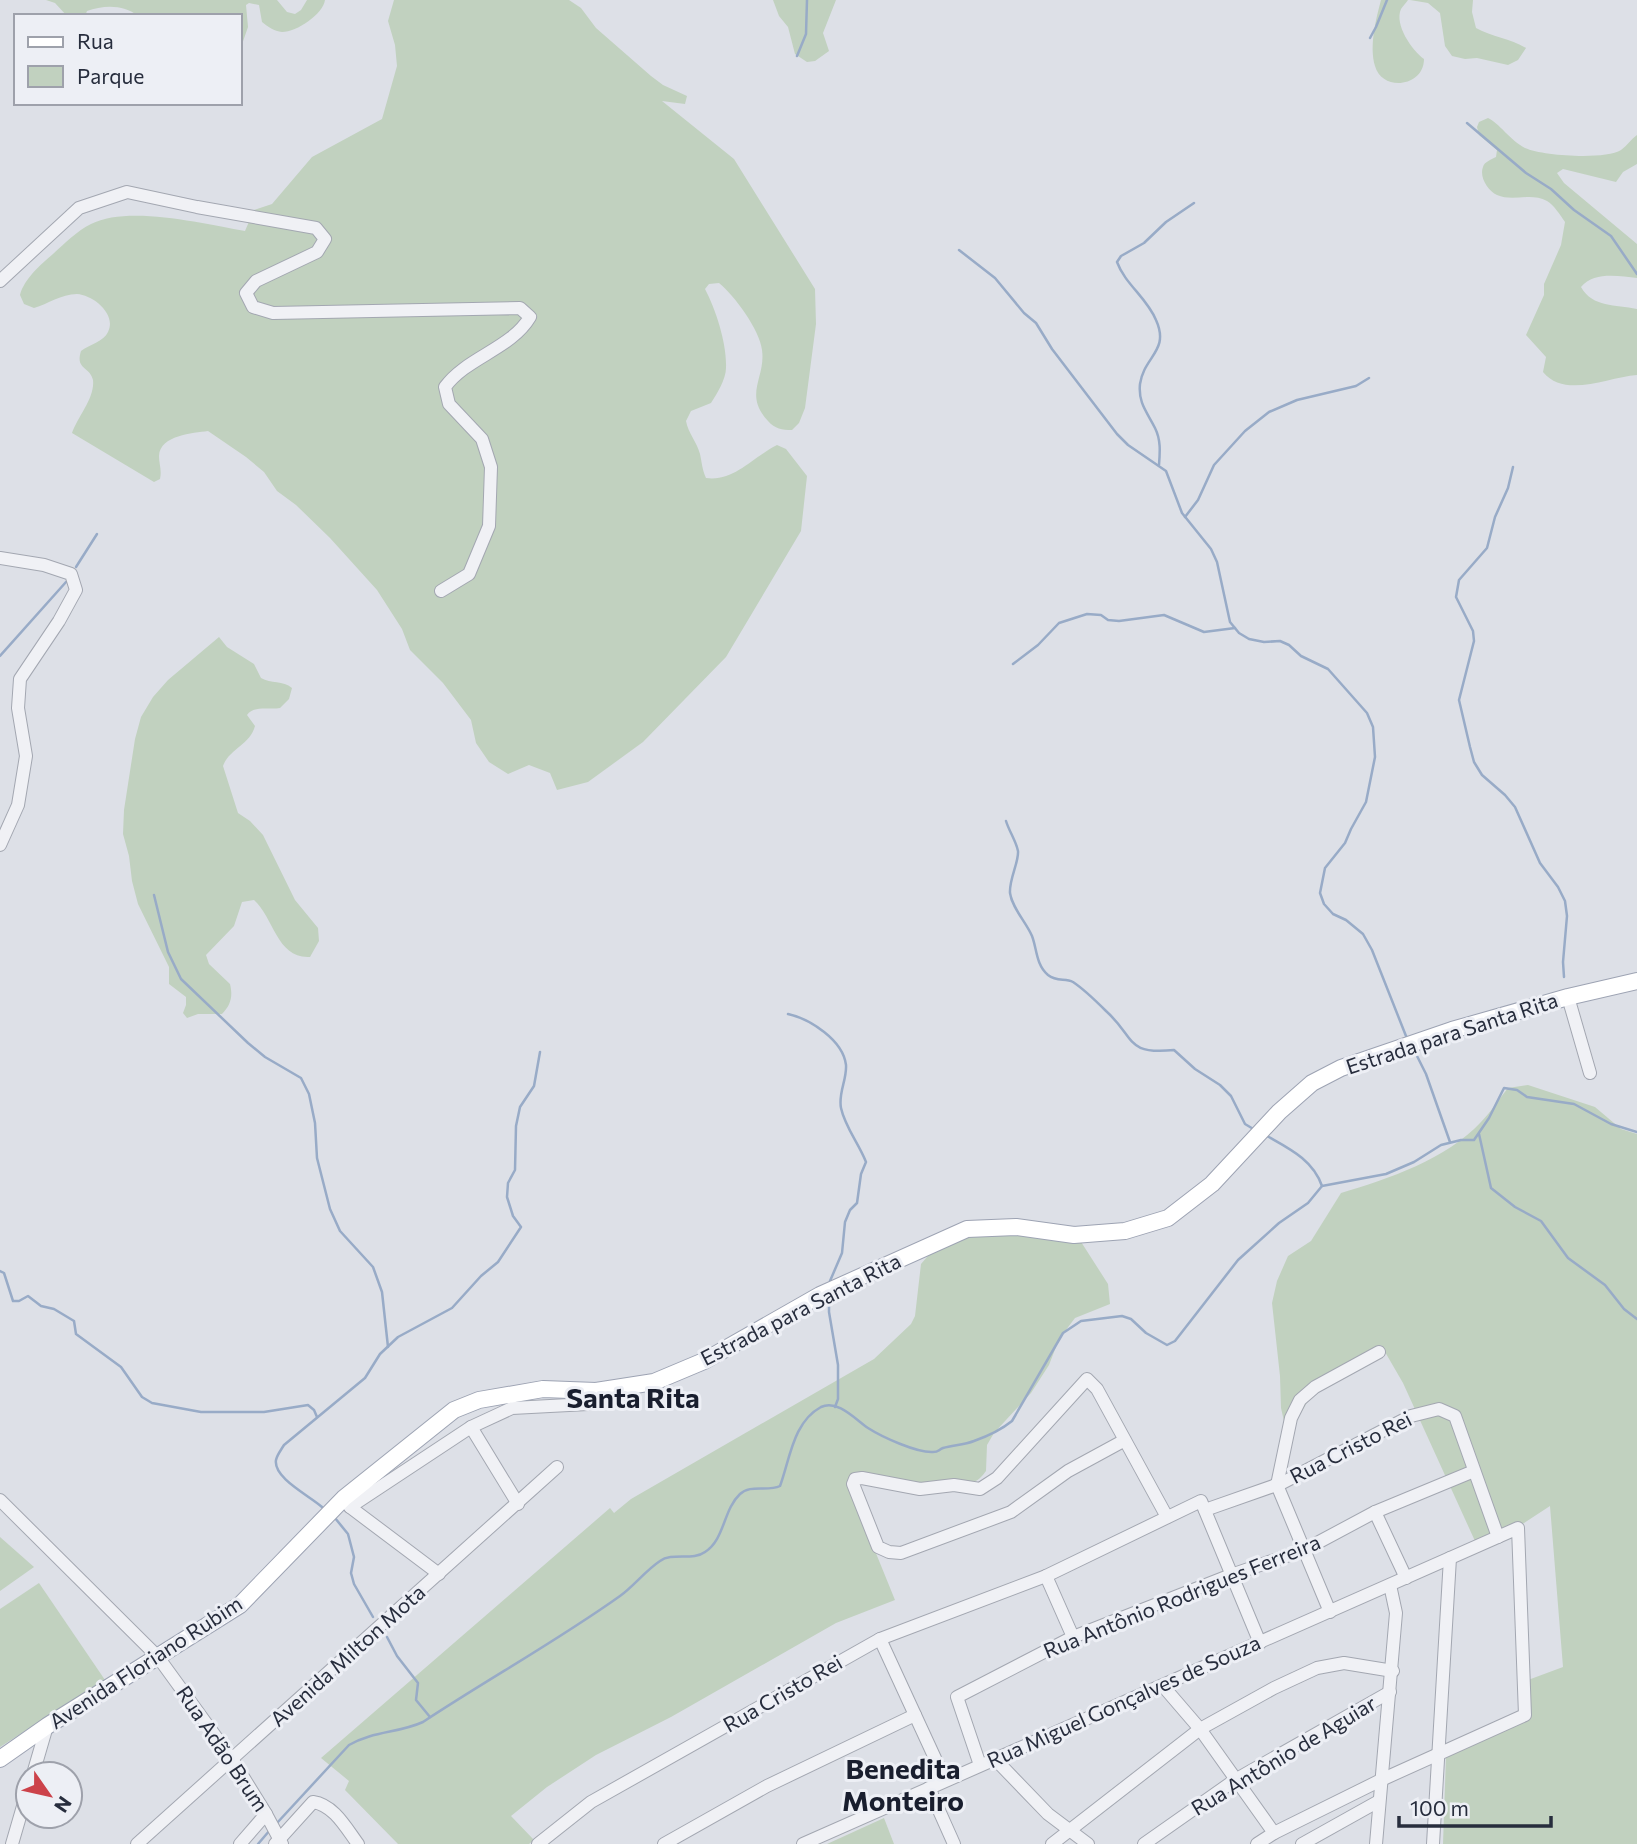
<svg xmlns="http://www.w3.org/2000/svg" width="1637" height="1844" font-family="Commissioner,sans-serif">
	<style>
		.green { fill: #c1d1bf }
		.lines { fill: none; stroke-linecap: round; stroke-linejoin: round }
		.stream { stroke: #98abc7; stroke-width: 2.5 }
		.minor-casing { stroke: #a3a7b1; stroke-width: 14 }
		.major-casing { stroke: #9da3b3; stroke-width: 18 }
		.minor { stroke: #f0f1f5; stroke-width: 12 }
		.major { stroke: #fff; stroke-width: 16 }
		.labels { text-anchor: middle; stroke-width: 6; stroke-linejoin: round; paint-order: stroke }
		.street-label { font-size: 21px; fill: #272d3d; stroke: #edeff5 }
		.district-label { font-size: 28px; font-weight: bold; fill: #191e2e; stroke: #edeff5 }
	</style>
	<rect width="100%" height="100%" fill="#dde0e7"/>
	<!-- green -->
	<g class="green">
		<path d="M46,0h231l10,12 8,2 6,-4 6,-10h18c-2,14 -28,32 -43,32 -8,-1 -14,-5 -20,-10l-3,-17 -10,-2 -3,2 2,22 -8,23v-34h-102c-14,-12 -35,-11 -51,-5l-2,5h-18l-12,-13z"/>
		<path d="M394,0h175l12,8 15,20 55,48 12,9 24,11 -2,8 -23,-3 72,58 81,130 1,35 -11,84 -6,15 -7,7c-10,0 -17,-1 -24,-9 -25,-27 -2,-43 -6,-71 -2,-20 -28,-55 -43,-67l-10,1 -4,5c11,21 22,55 21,79 0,11 -9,26 -15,35l-20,8 -5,10c2,12 11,21 14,33 2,9 2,15 6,24 28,4 47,-21 71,-33l9,4 21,27 -6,55 -75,126 -83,85 -55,40 -31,8 -7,-17 -21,-8 -21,9 -19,-12 -13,-19 -5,-23 -28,-37 -33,-33 -8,-21 -25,-39 -47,-52 -34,-33 -19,-14 -13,-19 -18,-15 -38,-26c-15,2 -48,4 -49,25 0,8 3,14 1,23l-6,3 -82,-49c6,-17 23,-35 21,-53 -3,-14 -18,-10 -12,-29 8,-6 23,-10 27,-19 9,-18 -15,-37 -31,-38 -16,0 -29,10 -43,14l-10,-4 -4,-9c4,-16 21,-31 33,-41 12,-11 24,-23 38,-30 38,-19 113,0 154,7l9,-21 18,-6 40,-47 70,-38 15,-53 -2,-21 -7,-24z"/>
		<polygon points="773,0 836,0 823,33 829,51 815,61 807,62 795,54 788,27 779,16"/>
		<path d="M1381,0h27c-2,3 -5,6 -7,9 -7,16 11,41 23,50 0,28 -42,33 -49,7 -6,-20 1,-47 6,-66z"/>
		<path d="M1410,0h63l-1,12 4,16c16,9 34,10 50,20l-8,12 -10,5 -31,-7 -12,1 -13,-3 -7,-10 -5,-33 -12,-10z"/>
		<path d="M1488,118c10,4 23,23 37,30 18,8 80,12 96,2 6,-4 10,-11 16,-15v29l-14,8 -7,10 -53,-13 -6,4 7,10 73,61v34c-18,-2 -43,-7 -56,9 12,21 34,17 56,22v66c-29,2 -72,24 -94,-3l3,-15 -20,-22 18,-40v-11l17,-39 4,-23c-5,-7 -11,-17 -18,-21 -16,-9 -34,1 -50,-6 -9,-4 -18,-18 -14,-28 1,-5 9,-8 13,-10l1,-7 -18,-15 -2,-8 2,-5z"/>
		<path d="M219,637l8,10 27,17 7,14c10,6 22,2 31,10l-3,11 -9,9c-11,2 -26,-3 -33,7l8,11c-5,19 -26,23 -32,40l15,47 12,8 13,14 32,65 23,28 1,13 -9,16c-33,2 -36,-39 -56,-57l-12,2 -8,24 -28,29 3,9 21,20c3,12 1,21 -8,30h-24l-11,4 -4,-5 3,-8v-8l-17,-13v-17l-31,-63 -6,-23 -3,-25 -6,-22 1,-24 11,-71 6,-22 12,-20 15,-17z"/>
		<path d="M1528,1085l67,22 26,22 16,5v710h-194l3,-88 77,-37 5,-39 35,-13 -13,-161 -70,46 -77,-169 -22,-38 -72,54 -19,33 -4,-2 -5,-22 -1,-32 -8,-73 5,-22 11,-25 23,-15 30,-48c47,-14 106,-34 140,-71 10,-10 18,-23 27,-34z"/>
		<path d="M968,1233l108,1 32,50 2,20 -35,14 -16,21 -10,26 -18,28 -37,40 -7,12 -1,26c-3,4 -7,9 -12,11 -29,13 -88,0 -119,-6l-8,6 48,118 -59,23 -165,94 -75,38 -49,32 -36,29 23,24 -5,4h-131l-53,-54 4,-9 -28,-23 289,-250 4,5 17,-14 243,-140 37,-35 4,-8 6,-52 12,-14z"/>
		<polygon points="0,1537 34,1567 0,1591"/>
		<polygon points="39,1583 105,1680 0,1747 0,1609"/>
		<polygon points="884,1818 894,1844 827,1844"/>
	</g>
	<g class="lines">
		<!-- stream -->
		<g class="stream">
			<polyline points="1370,38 1376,27 1387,0"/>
			<polyline points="797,56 806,34 807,0"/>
			<polyline points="1467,123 1526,173 1551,189 1574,210 1611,236 1637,274"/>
			<polyline points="959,250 995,278 1024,313 1036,323 1052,349 1117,434 1128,445 1166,471 1182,513 1211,549 1217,562 1230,622 1239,633 1249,639 1264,642 1280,641 1289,645 1301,656 1328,669 1367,713 1373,727 1375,757 1366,802 1351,829 1345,843 1325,868 1320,893 1324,904 1333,914 1346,920 1363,934 1372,950 1406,1036"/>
			<path d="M1159,465c1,-13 2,-25 -4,-37 -8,-16 -17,-25 -15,-44 4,-28 30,-33 16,-64 -9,-22 -31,-36 -39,-58l4,-6 23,-13 22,-21 28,-19"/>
			<polyline points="1513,467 1508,488 1495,517 1487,548 1459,580 1456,597 1473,631 1474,641 1459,700 1470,747 1474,762 1482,775 1505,795 1515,807 1540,863 1558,887 1565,901 1567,916 1563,962 1564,977"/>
			<polyline points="1185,517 1198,500 1214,465 1245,431 1269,412 1297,400 1356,386 1369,378"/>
			<polyline points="76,567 97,534"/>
			<polyline points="0,656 66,582"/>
			<polyline points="1013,664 1038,645 1059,623 1087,614 1101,615 1108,620 1119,621 1164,615 1204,632 1235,628"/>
			<path d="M1006,821c3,10 10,20 12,30 1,11 -9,28 -8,42 2,15 16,29 22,43 5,13 4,29 16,39 9,7 17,3 25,7 12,8 23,19 33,29 30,27 19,44 68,39l21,19 25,16 11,11 14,28 10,6"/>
			<polyline points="154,895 168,952 181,979 248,1043 265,1057 301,1078 309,1094 315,1123 317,1158 330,1209 340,1231 373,1267 382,1292 388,1347"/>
			<path d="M788,1014c22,5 55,26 58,51 1,15 -8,28 -5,43 4,19 18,36 25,54l-5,12 -4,29 -7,7 -5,12 -3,31 -12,28"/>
			<polyline points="1417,1056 1426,1074 1450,1142"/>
			<polyline points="1479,1134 1491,1188 1515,1207 1541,1221 1568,1258 1605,1285 1624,1309 1637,1319"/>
			<path d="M1267,1136c23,13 46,24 55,50"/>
			<polyline points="0,1271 4,1273 13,1301 19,1301 28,1296 41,1306 54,1309 74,1321 76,1334 121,1367 142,1397 152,1403 201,1412 264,1412 308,1405 314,1410 317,1417"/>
			<polyline points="829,1301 829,1312 838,1365 838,1399 835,1407"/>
			<path d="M322,1507c-12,-11 -49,-29 -46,-47 1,-5 5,-10 8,-15l81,-67 15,-24 18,-17 54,-29 29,-32 17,-14 23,-35 -8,-11 -6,-19 1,-14 7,-13 1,-44 4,-19 14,-21 6,-34"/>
			<polyline points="335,1518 348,1534 354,1557 351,1573 354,1584 373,1617"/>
			<polyline points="387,1637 397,1656 418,1683 416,1700 430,1717"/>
			<path d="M277,1823l72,-78c24,-14 50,-12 74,-23 65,-43 134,-81 197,-126 14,-10 25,-25 40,-35 12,-9 33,0 45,-9 20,-13 18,-42 35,-58 10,-10 28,-2 40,-8 10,-27 13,-64 41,-79 17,-8 35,13 47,21 14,9 49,25 65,24 6,0 5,-2 10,-4 10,-3 21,-3 31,-7 14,-5 27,-11 38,-20l51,-88 18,-12 41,-5 9,3 15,14 21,12 8,-4 63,-81 41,-37 29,-20 14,-17 64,-12 28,-12 27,-17 20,-5h13l15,-22 15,-30 13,2 10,7 47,7 37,20 26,8"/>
			<polyline points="258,1844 270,1830"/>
		</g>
		<defs>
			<g id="minor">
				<path d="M0,281l79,-73 48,-16 70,15 119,21 9,11 -8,13 -61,29 -10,12 7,14 20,6 247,-5 10,9c-19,32 -63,40 -85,70l4,17 33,35 9,28 -2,59 -20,48 -28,17"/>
				<polyline points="0,558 44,565 71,574 76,590 59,621 20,679 18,708 26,756 18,805 0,845"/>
				<polyline points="1568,997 1590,1073"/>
				<polyline points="471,1427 518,1504"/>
				<polyline points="1125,1440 1068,1471 1011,1512 901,1553 889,1552 878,1547 853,1484 855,1479 862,1478 920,1489 954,1485 980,1489 997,1478 1087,1379 1097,1389 1167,1517"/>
				<polyline points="344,1498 350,1507 471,1427 512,1408 588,1404 596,1391"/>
				<polyline points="0,1500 158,1657 232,1759 266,1814 282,1844"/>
				<polyline points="350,1507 439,1574"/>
				<polyline points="1205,1510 1282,1483 1411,1416 1439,1409 1455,1416 1498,1537"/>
				<polyline points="1375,1512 1406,1578"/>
				<polyline points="1046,1576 1073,1637"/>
				<polyline points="1330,1612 1277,1485 1291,1418 1300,1400 1315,1387 1379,1352"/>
				<polyline points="880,1639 945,1780"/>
				<polyline points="1163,1686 1200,1729 1274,1833"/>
				<polyline points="994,1758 1048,1814 1088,1844"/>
				<polyline points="980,1765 957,1697 1073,1637 1231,1575 1304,1550 1375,1512 1474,1471"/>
				<polyline points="33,1774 47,1726"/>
				<polyline points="929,1788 954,1844"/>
				<polyline points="12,1844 28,1789"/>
				<polyline points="137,1844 557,1467"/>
				<polyline points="240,1844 266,1814"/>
				<path d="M275,1844l38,-42c21,3 33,26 45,42"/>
				<polyline points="538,1844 591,1802 880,1639 1046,1576 1201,1501 1260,1643"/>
				<polyline points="664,1844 767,1786 915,1715"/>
				<polyline points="803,1844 1518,1528 1525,1715 1381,1780 1274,1833 1257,1844"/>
				<polyline points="1052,1844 1200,1729 1274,1688 1317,1668 1344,1663 1393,1671"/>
				<polyline points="1144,1844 1235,1780 1390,1692"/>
				<polyline points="1302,1844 1379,1801"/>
				<polyline points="1376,1844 1396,1613 1390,1585"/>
				<polyline points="1433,1844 1450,1558"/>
			</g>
			<polyline id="major" points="0,1759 47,1726 240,1605 344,1498 454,1410 479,1400 543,1389 596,1391 654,1382 704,1361 820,1295 967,1229 1016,1227 1074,1235 1125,1231 1168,1218 1212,1184 1279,1112 1312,1083 1341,1068 1452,1030 1568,997 1637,981"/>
		</defs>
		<!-- minor casing -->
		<use href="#minor" class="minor-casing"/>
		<!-- major casing -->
		<use href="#major" class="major-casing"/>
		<!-- minor -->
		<use href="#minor" class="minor"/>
		<!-- major -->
		<use href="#major" class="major"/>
	</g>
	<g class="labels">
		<!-- street labels -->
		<g class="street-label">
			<text transform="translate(1452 1034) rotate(-18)" y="7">Estrada para Santa Rita</text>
			<text transform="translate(801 1310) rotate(-27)" y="7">Estrada para Santa Rita</text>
			<text transform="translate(1351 1448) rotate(-27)" y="7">Rua Cristo Rei</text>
			<text transform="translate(1182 1597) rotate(-22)" y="7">Rua Antônio Rodrigues Ferreira</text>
			<text transform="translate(348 1656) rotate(-42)" y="7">Avenida Milton Mota</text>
			<text transform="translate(146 1663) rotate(-33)" y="7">Avenida Floriano Rubim</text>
			<text transform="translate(783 1694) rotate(-30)" y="7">Rua Cristo Rei</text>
			<text transform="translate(1124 1702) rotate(-24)" y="7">Rua Miguel Gonçalves de Souza</text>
			<text transform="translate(222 1749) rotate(56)" y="7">Rua Adão Brum</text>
			<text transform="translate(1284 1756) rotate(-31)" y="7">Rua Antônio de Aguiar</text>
		</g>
		<!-- district labels -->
		<g class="district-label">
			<text x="633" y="1408">Santa Rita</text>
			<text x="903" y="1779">Benedita<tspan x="903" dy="32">Monteiro</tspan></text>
		</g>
	</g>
	<!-- legend -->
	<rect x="14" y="14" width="228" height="91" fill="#edeff5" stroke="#9ea1ab" stroke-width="2"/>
	<rect x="28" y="37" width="35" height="10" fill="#ffffff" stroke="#9ea1ab" stroke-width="2"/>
	<text x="77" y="49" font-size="21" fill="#272d3d">Rua</text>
	<rect x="28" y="66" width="35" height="21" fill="#c1d1bf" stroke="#9ea1ab" stroke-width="2"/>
	<text x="77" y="84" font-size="21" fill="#272d3d">Parque</text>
	<!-- north arrow -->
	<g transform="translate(49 1795) rotate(124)"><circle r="33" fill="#edeff5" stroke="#9ea1ab" stroke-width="2"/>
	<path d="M0-5L12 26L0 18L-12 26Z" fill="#cc424a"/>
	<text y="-10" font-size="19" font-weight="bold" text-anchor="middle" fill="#272d3d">N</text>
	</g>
	<!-- scale -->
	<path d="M1399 1816v10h152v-10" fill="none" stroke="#272d3d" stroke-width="3.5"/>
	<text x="1410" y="1816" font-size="21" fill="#272d3d" stroke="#edeff5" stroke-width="5" paint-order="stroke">100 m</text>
</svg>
